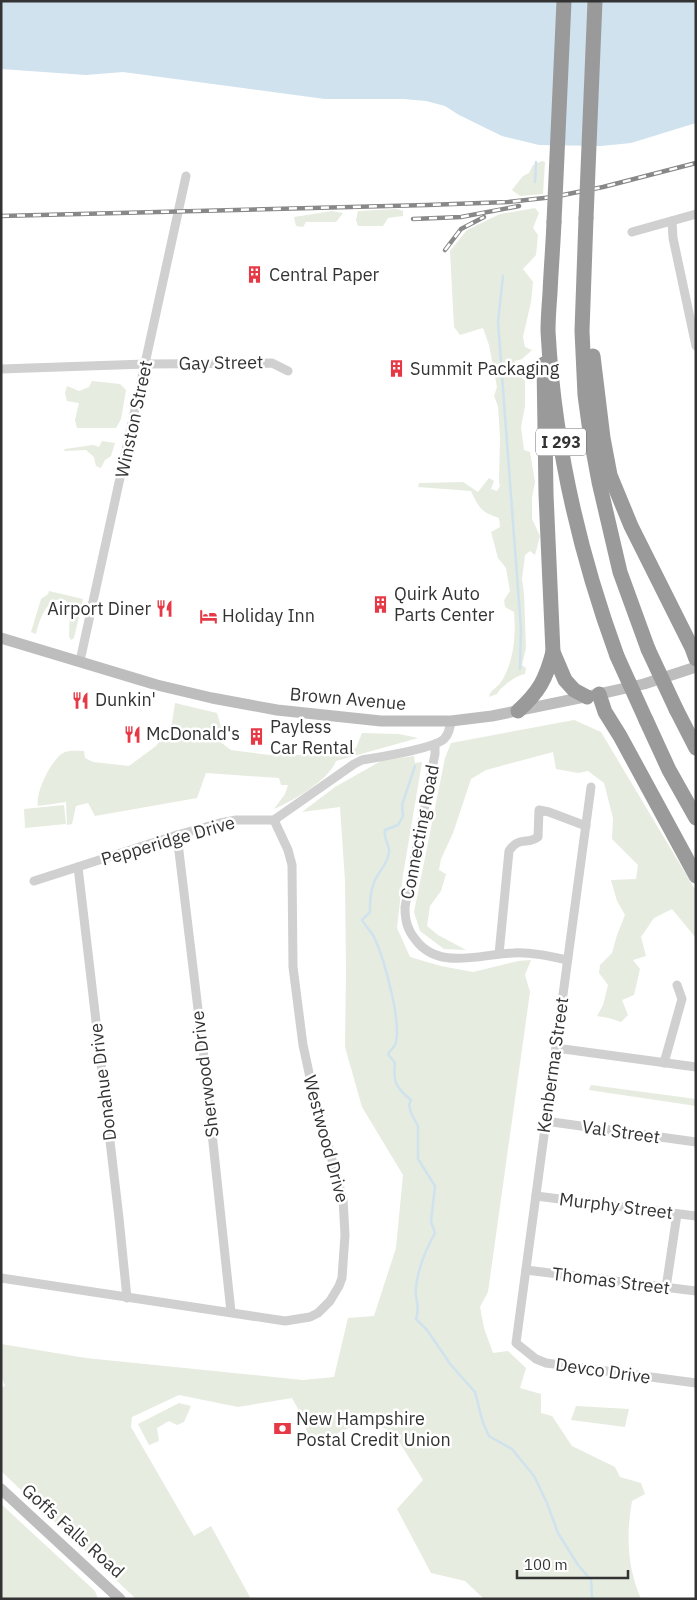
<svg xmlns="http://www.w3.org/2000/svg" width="697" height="1600" font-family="'IBM Plex Sans',sans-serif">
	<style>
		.green { fill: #e6ecdf }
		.water { fill: #cfe2ee }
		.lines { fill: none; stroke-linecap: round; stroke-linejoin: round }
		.stream { stroke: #cfe2ee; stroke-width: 2.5 }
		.street { stroke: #d0d0d0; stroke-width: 9 }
		.secondary { stroke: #bdbdbd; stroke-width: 11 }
		.highway { stroke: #9a9a9a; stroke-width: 15 }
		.rail-casing { stroke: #888; stroke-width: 4.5 }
		.rail { stroke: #fff; stroke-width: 2.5; stroke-dasharray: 8; stroke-linecap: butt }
		.highway-bridge { stroke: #9a9a9a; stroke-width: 15 }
		.labels { text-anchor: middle; stroke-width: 5; stroke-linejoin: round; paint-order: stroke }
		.shield { fill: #fff; stroke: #707070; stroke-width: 1 }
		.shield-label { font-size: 16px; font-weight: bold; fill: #333 }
		.poi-label { font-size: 18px; fill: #333; stroke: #fff; text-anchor: start }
		.street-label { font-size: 18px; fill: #333; stroke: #fff }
	</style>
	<rect width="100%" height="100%" fill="#fff"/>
	<!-- green -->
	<g class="green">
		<polygon points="542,161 545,162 543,194 520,196 512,190 523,176 529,173 533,165"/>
		<path d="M535,208l4,5 -6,15 5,7 -2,20 -13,14 10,13 -2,20 -8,35 2,10 7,3 -10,9 -7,2 3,13 7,7v25l-4,21 3,23 6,2 5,30 -3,16v21l8,17 -5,19 -5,-4 -5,4 -3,24 2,15 2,54 -4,17 4,3 -1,6c-8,1 -25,13 -28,20l-8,3c1,-7 8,-9 12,-15 13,-20 15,-47 13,-70l-9,-5 -1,-7 6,-9 -4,-23 -8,-10 -7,-26 9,-5 -1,-9c-18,-6 -20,-10 -28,-27l-53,-4 1,-4 44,-1 15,10 11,-14 5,3 -3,8 6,2 3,-5 -1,-4 1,-45 -2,-31 -4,-10 3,-9 -8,-42 -6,-17 -23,7 -6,-8 -4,-76 17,-21 33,-16z"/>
		<polygon points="397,209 403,211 403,216 388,218 383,226 358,226 356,220 358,211"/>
		<polygon points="332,211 343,213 336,222 306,222 303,227 296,226 294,217"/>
		<polygon points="92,381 120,384 126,390 121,419 116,428 77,428 75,420 79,403 67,401 65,393 67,386 79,391 89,387"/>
		<polygon points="102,441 115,443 111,456 105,460 101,468 96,466 94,457 86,450 64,451 65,449 93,445 99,447"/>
		<path d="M49,591l34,8 -9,39 -3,2 -2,-4 1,-31 -5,-5c-4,0 -8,-1 -12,1 -9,6 -15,23 -17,33l-5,-2 10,-33 7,-5z"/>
		<path d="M175,703l42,10 4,14 -2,14 12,9 38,5h57l30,-7 6,-15 37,1 19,4 -82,23c-7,19 -43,40 -62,48l11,-15 3,-9h-7l-2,-7 -73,-5 -9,25 -102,18 -7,-13 -12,3 -4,18 -5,1 -1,-23 -28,4c-3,-13 13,-46 25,-53 5,-3 15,-2 21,-2l1,7 8,4 36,4 27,-20 16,-23z"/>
		<polygon points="574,720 601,732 696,891 696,938 672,909 654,918 641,937 646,956 633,960 640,969 634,995 622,1000 628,1015 621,1022 609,1018 597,1016 603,1005 608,985 599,973 600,965 612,953 617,935 625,915 617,901 611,880 636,879 638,865 612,839 613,818 604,783 588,771 578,773 556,769 553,752 486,770 471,779 453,833 441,859 439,870 446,874 441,891 430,906 427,926 438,935 466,950 444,949 420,931 414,912 445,758 451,743"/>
		<path d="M414,756l1,7 7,-1 -19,113 -6,53 13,29 31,9 32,6 45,-11 13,-1 -6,15 5,17 -42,300 -8,15 4,21 9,25 15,-2 18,17 -6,20 21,6v19l11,3 20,30 43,21 5,10 21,6 4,11 -13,7c-6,33 -5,66 9,98h-157l-19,-18 -34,-8 -34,-64 26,-29 -30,-48 -28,-12 -53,26 -10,-30 -10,-18 -54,9 -59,-12 -47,22 -1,10 63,109 17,-10 40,73h-115l-135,-128v-83l4,-2 -4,-11v-31l85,14 217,22 31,-3 14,-59 26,-2 22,-68 7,-73 -41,-68 -17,-60 1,-77 -1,-89 -5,-74 -38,5 33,-25 46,-26z"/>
		<polygon points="64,805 66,824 25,828 24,809"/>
		<polygon points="591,1085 696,1099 696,1106 589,1090"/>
		<polygon points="179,1403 191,1406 184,1422 177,1425 169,1421 157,1428 159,1441 149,1445 138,1424"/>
		<polygon points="576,1406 629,1409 625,1427 571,1420"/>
		<polygon points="1,1504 95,1591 98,1599 1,1599"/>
	</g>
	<!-- water -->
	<polygon class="water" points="1,1 696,1 696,123 631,143 601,146 539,145 502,136 459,115 445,106 426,101 404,99 325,99 123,72 86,75 1,69"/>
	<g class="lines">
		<!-- stream -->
		<g class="stream">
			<polyline points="535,182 536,162"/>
			<polyline points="503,276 498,322 521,629 520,669"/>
			<path d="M415,766l-13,39 1,11 -5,9 -13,5c-2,10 5,14 4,22 -1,12 -10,19 -14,28 -5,11 -5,21 -5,32l-8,8c4,7 10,12 13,19 9,20 28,86 20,106 -2,3 -5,6 -7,9l7,9c-2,19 1,25 16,37l-2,5 2,8 7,13v33l17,27 -4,36 4,11c-9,16 -17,36 -19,54 -2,13 5,18 0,32l11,11 24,35 24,27 8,31 6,13 23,13 22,27 13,27 11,30 20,32 13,15 1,19"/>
		</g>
		<!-- street -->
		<g class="street">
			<polyline points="672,221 673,238 696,346"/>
			<polyline points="632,232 696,214"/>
			<polyline points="1,369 146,364 272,363 288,371"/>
			<polyline points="80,661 186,176"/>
			<path d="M435,744v10l-30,153c0,13 2,22 10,32 23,32 65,15 98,14 18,-1 36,3 54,7"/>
			<polyline points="591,787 516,1343 536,1359 546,1363 696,1383"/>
			<polyline points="177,835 205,1067 231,1312"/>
			<polyline points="78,867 119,1218 127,1298"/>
			<path d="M34,881l143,-46 43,-12 16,-3h38l80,-56 8,-4c17,-3 71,-11 82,-21 5,-5 6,-11 7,-18"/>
			<path d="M499,954l10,-103c9,-15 19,-6 29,-14l1,-27 10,2 37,14"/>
			<polyline points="556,1048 696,1067"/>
			<polyline points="664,1063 682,999 677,985"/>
			<polyline points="545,1121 696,1142"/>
			<polyline points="536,1196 696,1216"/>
			<polyline points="526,1270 696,1291"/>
			<polyline points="1,1278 285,1321 310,1317 318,1313 330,1301 339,1286 342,1278 345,1235 343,1199 314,1096 303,1045 293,967 292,865 288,850 274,820"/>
			<polyline points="666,1288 677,1214"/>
		</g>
		<!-- secondary -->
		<g class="secondary">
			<polyline points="1,638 157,685 212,698 277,710 381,721 451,721 492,716 599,694 644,684 696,667"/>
			<polyline points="1,1489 120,1599"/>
		</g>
		<!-- highway -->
		<g class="highway">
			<polyline points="586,218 582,331 585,395 591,439 599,482 620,572 648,649"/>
			<path d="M554,222c-1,24 -3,48 -4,71 -1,13 -2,26 -2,38 6,112 31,221 69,325"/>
			<polyline points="593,356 603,438 610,475 631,526 692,648 696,659"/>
			<polyline points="544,364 546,494 553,652 565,680 574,690 587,697"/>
			<polyline points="599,694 605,712 620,736 696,876"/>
			<polyline points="676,709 696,748"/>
			<path d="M518,711c21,-19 28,-32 35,-59"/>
			<polyline points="646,720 669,770 696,818"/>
		</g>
		<defs>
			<g id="rail">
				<polyline points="1,216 427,205 508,202 553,197 603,187 696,163"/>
				<polyline points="413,219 461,217 519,206"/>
				<polyline points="445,250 461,229 484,217"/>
			</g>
		</defs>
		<!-- rail casing -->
		<use href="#rail" class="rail-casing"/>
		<!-- rail -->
		<use href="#rail" class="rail"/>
		<!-- highway-bridge -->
		<g class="highway-bridge">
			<polyline points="586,218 595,1"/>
			<polyline points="554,222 564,1"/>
			<polyline points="648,649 676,709"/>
			<polyline points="617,656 646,720"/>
		</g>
	</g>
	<!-- icons -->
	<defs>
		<symbol id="building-bare" viewBox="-9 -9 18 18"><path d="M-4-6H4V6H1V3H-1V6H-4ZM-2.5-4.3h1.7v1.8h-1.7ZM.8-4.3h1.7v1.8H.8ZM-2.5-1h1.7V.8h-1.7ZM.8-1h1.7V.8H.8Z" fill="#e63946" stroke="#fff" stroke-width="2.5" paint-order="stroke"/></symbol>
		<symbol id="restaurant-bare" viewBox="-9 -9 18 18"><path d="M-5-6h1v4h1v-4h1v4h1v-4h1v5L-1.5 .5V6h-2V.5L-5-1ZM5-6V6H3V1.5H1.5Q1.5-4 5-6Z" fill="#e63946" stroke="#fff" stroke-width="2.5" paint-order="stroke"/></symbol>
		<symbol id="hotel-bare" viewBox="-9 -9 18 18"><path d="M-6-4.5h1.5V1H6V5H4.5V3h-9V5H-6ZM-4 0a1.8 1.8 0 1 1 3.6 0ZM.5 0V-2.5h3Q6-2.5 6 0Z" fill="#e63946" stroke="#fff" stroke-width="2.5" paint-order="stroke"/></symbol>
		<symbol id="bank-bare" viewBox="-9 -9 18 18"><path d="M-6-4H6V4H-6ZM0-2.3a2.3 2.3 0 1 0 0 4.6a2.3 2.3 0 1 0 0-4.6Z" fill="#e63946" stroke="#fff" stroke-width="2.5" paint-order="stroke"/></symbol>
	</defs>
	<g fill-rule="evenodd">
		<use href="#building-bare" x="242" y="262" width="25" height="25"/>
		<use href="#building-bare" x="384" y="356" width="25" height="25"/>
		<use href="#building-bare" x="368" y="592" width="25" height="25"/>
		<use href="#restaurant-bare" x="152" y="596" width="25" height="25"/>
		<use href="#hotel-bare" x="196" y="604" width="25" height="25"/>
		<use href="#restaurant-bare" x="68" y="688" width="25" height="25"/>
		<use href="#restaurant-bare" x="120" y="722" width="25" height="25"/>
		<use href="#building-bare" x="244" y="724" width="25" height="25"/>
		<use href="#bank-bare" x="270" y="1416" width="25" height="25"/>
	</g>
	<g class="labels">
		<!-- shield labels -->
		<rect class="shield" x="536" y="428.5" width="50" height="27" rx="4"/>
		<g class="shield-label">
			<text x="561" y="448">I 293</text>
		</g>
		<!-- poi labels -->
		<g class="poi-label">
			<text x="269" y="281">Central Paper</text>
			<text x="410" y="375">Summit Packaging</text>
			<text x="394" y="600">Quirk Auto<tspan x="394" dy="21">Parts Center</tspan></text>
			<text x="151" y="615" text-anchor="end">Airport Diner</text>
			<text x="222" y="622">Holiday Inn</text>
			<text x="95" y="706">Dunkin'</text>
			<text x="270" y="733">Payless<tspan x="270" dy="21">Car Rental</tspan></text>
			<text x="146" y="740">McDonald's</text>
			<text x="296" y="1425">New Hampshire<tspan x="296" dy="21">Postal Credit Union</tspan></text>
		</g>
		<!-- street labels -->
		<g class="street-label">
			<text transform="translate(221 363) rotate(-1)" y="6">Gay Street</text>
			<text transform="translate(134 419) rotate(-78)" y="6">Winston Street</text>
			<text transform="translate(348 699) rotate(5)" y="6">Brown Avenue</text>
			<text transform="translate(420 832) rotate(-79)" y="6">Connecting Road</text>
			<text transform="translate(168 841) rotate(-16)" y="6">Pepperidge Drive</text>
			<text transform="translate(553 1065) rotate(-82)" y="6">Kenberma Street</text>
			<text transform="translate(205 1074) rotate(-97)" y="6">Sherwood Drive</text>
			<text transform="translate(103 1082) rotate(-97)" y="6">Donahue Drive</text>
			<text transform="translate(621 1132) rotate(8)" y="6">Val Street</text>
			<text transform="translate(326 1139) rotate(75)" y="6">Westwood Drive</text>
			<text transform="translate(616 1206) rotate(7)" y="6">Murphy Street</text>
			<text transform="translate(611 1281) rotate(7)" y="6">Thomas Street</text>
			<text transform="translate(603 1371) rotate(8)" y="6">Devco Drive</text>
			<text transform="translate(73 1531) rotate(42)" y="6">Goffs Falls Road</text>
		</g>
	</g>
	<!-- border -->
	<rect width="697" height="1600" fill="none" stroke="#333333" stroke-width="5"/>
	<!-- scale -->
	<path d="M517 1570v8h111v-8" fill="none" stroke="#333333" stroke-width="2.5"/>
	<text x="524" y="1570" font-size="15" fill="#333333" stroke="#ffffff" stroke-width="4" paint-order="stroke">100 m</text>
</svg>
